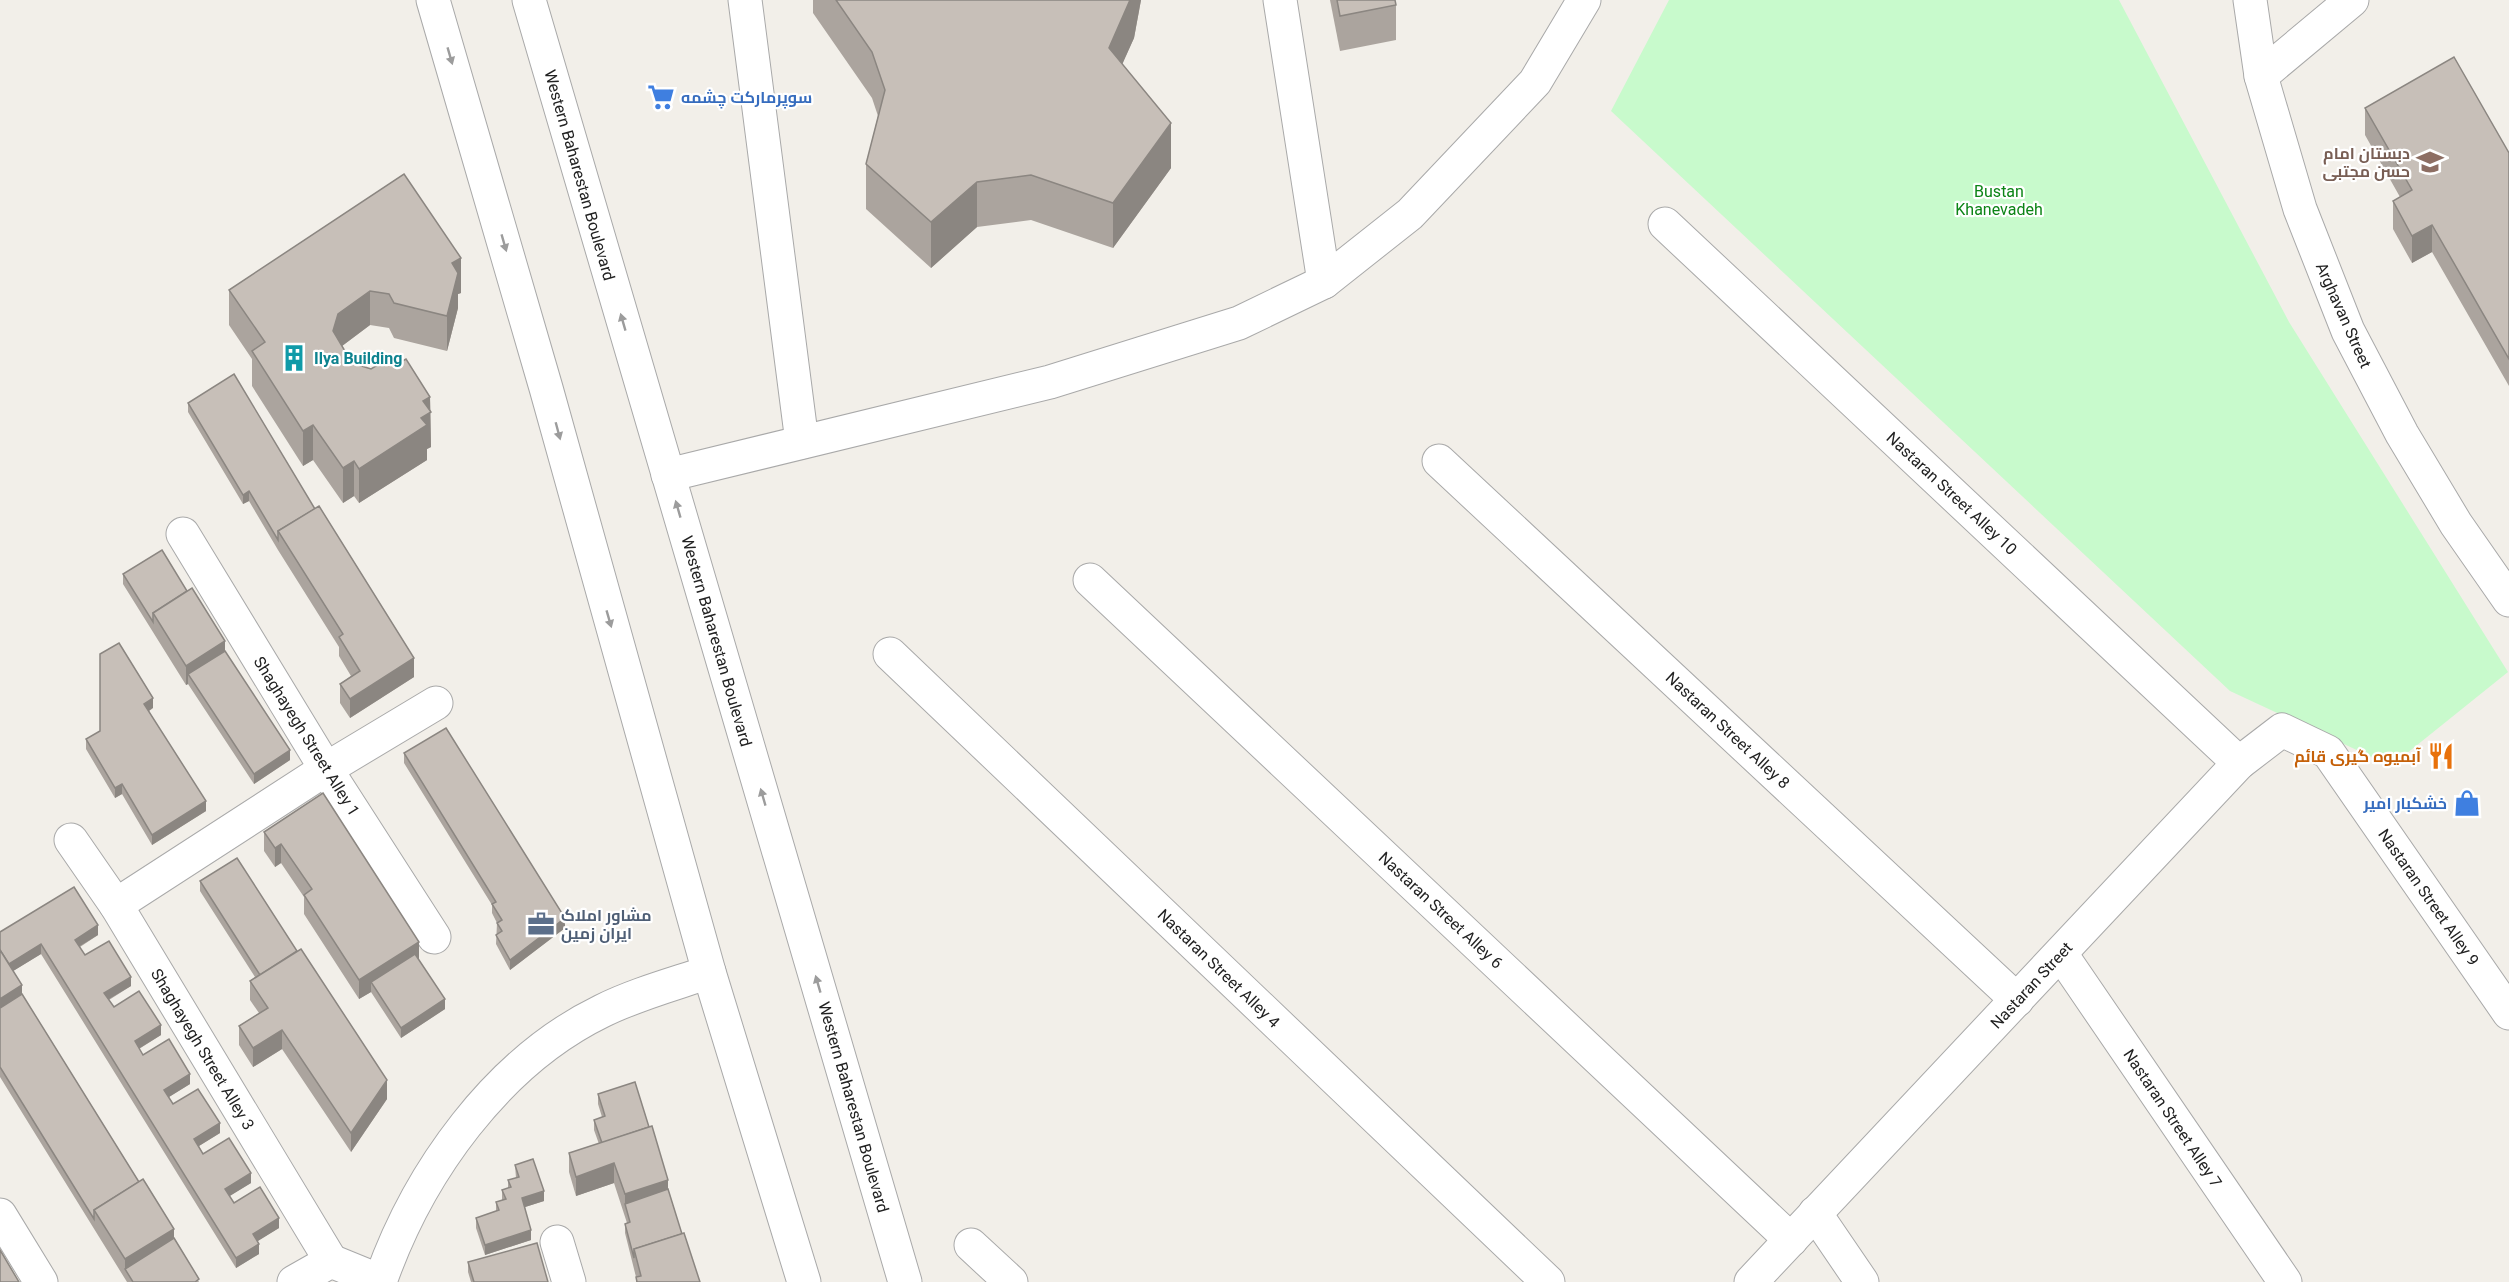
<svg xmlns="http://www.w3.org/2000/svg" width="2509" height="1282" font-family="Roboto,Cairo,sans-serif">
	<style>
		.park { fill: #c8facc }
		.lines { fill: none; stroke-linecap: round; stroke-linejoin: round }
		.minor-casing { stroke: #a9a9a9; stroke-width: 35 }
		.minor { stroke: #fff; stroke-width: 33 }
		.wall { fill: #aba49e }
		.shaded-wall { fill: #8b8681 }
		.building { fill: #c7bfb8; stroke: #8b8681; stroke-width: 1.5 }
		.oneway { fill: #9c9c9c }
		.labels { text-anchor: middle; stroke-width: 4.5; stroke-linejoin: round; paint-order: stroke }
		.shop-label { font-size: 16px; font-weight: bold; fill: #366cbe; stroke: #fff; text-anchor: start }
		.education-label { font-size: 16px; font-weight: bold; fill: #785e54; stroke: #fff; text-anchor: end }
		.street-label { font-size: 16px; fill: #222; stroke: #fff }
		.park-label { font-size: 16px; fill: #0c8416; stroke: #fff }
		.culture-label { font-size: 16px; font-weight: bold; fill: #0d838f; stroke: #fff; text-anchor: start }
		.food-label { font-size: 16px; font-weight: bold; fill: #c56008; stroke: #fff; text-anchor: end }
		.service-label { font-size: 16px; font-weight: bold; fill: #4e5e75; stroke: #fff; text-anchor: start }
	</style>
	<rect width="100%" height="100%" fill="#f2efe9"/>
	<!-- park -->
	<polygon class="park" points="1669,0 2119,0 2289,322 2508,672 2391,766 2230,691 1611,111"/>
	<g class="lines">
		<defs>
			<g id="minor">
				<polyline points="433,0 546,388 709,972 804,1282"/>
				<polyline points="529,0 905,1282"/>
				<polyline points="745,0 802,442"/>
				<polyline points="1280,0 1324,282"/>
				<polyline points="2250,0 2261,76 2300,209 2348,331 2402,434 2456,524 2509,600"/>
				<polyline points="2261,76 2352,0"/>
				<polyline points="1665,224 2239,763"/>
				<polyline points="1439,461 2017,1000"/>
				<polyline points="668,475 1050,382 1239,323 1324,282 1410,214 1535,82 1584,0"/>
				<polyline points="183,534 326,769 434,937"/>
				<polyline points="1090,580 1791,1240"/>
				<polyline points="890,654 1548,1282"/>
				<polyline points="71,840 116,905 331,1261"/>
				<polyline points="116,905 326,769 436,703"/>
				<polyline points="2061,954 2285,1282"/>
				<polyline points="1815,1213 1862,1282"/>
				<polyline points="0,1215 41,1282"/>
				<polyline points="557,1242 569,1282"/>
				<polyline points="971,1245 1011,1282"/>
				<polyline points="294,1282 331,1261 380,1281"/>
				<path d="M380,1282c38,-109 117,-220 222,-271 34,-17 72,-27 107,-39"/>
				<polyline points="1751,1282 2239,763 2282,730 2328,752 2509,1013"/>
			</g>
		</defs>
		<!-- minor casing -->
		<use href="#minor" class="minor-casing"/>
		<!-- minor -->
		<use href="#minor" class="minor"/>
	</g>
	<!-- wall -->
	<g class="wall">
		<polygon points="813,0 1141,0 1134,38 1122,64 1171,168 1113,248 1031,220 977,227 931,268 866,209 866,164 878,116 872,98 813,13"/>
		<polygon points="1330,0 1395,0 1396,5 1396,40 1340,51"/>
		<polygon points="2365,108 2509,153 2509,386 2432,252 2412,263 2393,229 2393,201 2400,197 2365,135"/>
		<polygon points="404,174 461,293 458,294 458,308 447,351 394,338 389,328 370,325 342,346 352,363 371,369 399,363 430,397 431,447 427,449 427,460 359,503 354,496 343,503 313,460 303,466 252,386 252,359 229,325 229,290"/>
		<polygon points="188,403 414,677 350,718 340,703 340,684 351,676 339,656 339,647 278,550 249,501 243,504 188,412"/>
		<polygon points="123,574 225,651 290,760 254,784 188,684 186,685 123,584"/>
		<polygon points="153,708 149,711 206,811 152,845 122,794 115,798 86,749 86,739"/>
		<polygon points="404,753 565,928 510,970 496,944 497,923 492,913 492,905 404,763"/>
		<polygon points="323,793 419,960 445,1009 401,1038 371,992 359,999 304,914 304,897 281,863 275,867 264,851 264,832"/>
		<polygon points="200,881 387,1099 351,1152 282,1049 253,1067 239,1045 239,1026 259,1013 250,1000 250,981 255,977 200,891"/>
		<polygon points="0,932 98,935 80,947 85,955 131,986 109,1000 114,1007 161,1035 139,1049 143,1055 190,1084 169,1097 173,1104 220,1133 199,1146 203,1154 251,1183 229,1196 234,1203 279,1228 257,1241 259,1254 236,1268 41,954 13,971 22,994 174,1238 199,1282 127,1282 0,1077"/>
		<polygon points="598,1094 668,1189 682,1234 700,1282 636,1282 636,1277 625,1233 625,1224 627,1223 614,1183 576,1196 569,1172 569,1153 599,1144 594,1130 594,1120 602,1117 598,1104"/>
		<polygon points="515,1165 544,1201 525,1207 531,1240 485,1255 476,1228 476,1218 496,1211 496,1202 502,1200 502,1190 508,1188 508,1180 516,1178"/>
		<polygon points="468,1262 548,1282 471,1282 468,1272"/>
	</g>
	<!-- shaded-wall -->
	<g class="shaded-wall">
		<polygon points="1130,0 1141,0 1134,38 1109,94 1109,48"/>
		<polygon points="1171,123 1171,168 1113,248 1113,203"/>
		<polygon points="977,182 977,227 931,268 931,222"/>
		<polygon points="2432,225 2432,252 2412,263 2412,236"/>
		<polygon points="461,258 461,293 458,294 458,308 447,351 447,316 452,263"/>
		<polygon points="370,291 370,325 338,349 333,331 338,314"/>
		<polygon points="430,397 431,447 427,449 427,460 359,503 359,469 421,418 423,401"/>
		<polygon points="313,425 313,460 303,466 303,431"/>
		<polygon points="354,461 354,496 343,503 343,468"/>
		<polygon points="249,491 249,501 243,504 243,495"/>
		<polygon points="225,641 225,660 188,674 188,684 186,685 186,666"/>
		<polygon points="414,658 414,677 350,718 350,699"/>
		<polygon points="153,698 153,708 144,714 144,704"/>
		<polygon points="290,750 290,760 254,784 254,774"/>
		<polygon points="122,784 122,794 115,798 115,788"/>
		<polygon points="206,801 206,811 152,845 152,835"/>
		<polygon points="281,844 281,863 275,867 275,848"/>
		<polygon points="565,918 565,928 510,970 510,960"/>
		<polygon points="98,925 98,935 75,949 75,940"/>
		<polygon points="419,942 419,961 371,982 371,992 359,999 359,980"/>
		<polygon points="41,944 41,954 5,976 5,966"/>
		<polygon points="131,977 131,986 104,1002 104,993"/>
		<polygon points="22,985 22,1004 0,1018 0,999"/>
		<polygon points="445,999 445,1009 401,1038 401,1028"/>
		<polygon points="161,1025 161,1035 135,1051 135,1041"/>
		<polygon points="282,1030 282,1049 253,1067 253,1048"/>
		<polygon points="190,1074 190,1084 164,1100 164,1090"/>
		<polygon points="387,1080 387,1099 351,1152 351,1133"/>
		<polygon points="220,1123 220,1133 194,1149 194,1139"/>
		<polygon points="614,1163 614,1183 576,1196 576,1177"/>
		<polygon points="251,1173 251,1183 225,1199 225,1189"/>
		<polygon points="668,1180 668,1199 625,1204 625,1194"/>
		<polygon points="544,1191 544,1201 522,1208 522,1198"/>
		<polygon points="279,1218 279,1228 253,1244 253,1234"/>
		<polygon points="174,1229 174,1248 125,1269 125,1259"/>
		<polygon points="531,1230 531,1240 485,1255 485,1245"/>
		<polygon points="259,1244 259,1254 236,1268 236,1258"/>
	</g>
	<!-- building -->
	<g class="building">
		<polygon points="836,0 1130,0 1109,48 1171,123 1113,203 1031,175 977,182 931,222 866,164 885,90 872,52"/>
		<polygon points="1337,0 1395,0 1396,5 1340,16"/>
		<polygon points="2454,57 2509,153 2509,359 2432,225 2412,236 2393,201 2412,190 2365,108"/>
		<polygon points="404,174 461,258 452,263 458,273 447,316 394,303 389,294 370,291 338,314 333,331 352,363 371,369 393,356 399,363 406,359 430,397 423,401 431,412 421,418 427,425 359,469 354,461 343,468 313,425 303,431 252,351 265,342 229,290"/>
		<polygon points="234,374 315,509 278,531 278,540 249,491 243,495 188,403"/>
		<polygon points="319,506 414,658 350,699 340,684 360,671 339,637 343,634 278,531"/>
		<polygon points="162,550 187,591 153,613 153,622 123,574"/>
		<polygon points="192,588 225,641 186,666 153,613"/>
		<polygon points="119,643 153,698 144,704 206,801 152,835 122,784 115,788 86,739 100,731 100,654"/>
		<polygon points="225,651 290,750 254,774 188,674"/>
		<polygon points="446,728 565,918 510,960 496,935 502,931 497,923 502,920 492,904 496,902 404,753"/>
		<polygon points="323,793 419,942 359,980 304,895 312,889 281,844 275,848 264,832"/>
		<polygon points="237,858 297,951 260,975 200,881"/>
		<polygon points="74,887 98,925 75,940 85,955 109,941 131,977 104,993 114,1007 139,991 161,1025 135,1041 143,1055 169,1039 190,1074 164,1090 173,1104 198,1089 220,1123 194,1139 203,1154 229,1138 251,1173 225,1189 234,1203 260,1187 279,1218 253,1234 259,1244 236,1258 41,944 9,964 0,950 0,932"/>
		<polygon points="301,949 387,1080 351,1133 282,1030 253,1048 239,1026 268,1008 250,981"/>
		<polygon points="0,950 22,985 0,999"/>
		<polygon points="415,954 445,999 401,1028 371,982"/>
		<polygon points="22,994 139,1182 94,1210 94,1219 0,1067 0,1008"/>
		<polygon points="635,1082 649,1127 602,1143 594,1120 605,1116 598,1094"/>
		<polygon points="652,1126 668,1180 625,1194 614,1163 576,1177 569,1153"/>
		<polygon points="533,1159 544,1191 522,1198 531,1230 485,1245 476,1218 499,1210 496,1202 506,1199 502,1190 511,1187 508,1180 519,1177 515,1165"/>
		<polygon points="143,1179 174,1229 125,1259 94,1210"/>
		<polygon points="668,1189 682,1234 634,1249 634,1258 625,1224 630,1222 625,1204"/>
		<polygon points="684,1233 700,1282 637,1282 636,1277 641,1276 634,1249"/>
		<polygon points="174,1238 199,1279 195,1282 133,1282 125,1269"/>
		<polygon points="537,1243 548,1282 474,1282 468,1262"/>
		<polygon points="0,1250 19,1282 0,1282"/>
	</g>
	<!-- one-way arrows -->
	<defs><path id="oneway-solid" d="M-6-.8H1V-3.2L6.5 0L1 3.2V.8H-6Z" transform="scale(1.5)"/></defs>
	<g class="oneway">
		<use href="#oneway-solid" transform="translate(450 56) rotate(74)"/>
		<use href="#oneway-solid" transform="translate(504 243) rotate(74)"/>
		<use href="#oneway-solid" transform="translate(623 322) rotate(-106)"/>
		<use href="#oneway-solid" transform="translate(558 431) rotate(75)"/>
		<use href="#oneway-solid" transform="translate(678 509) rotate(-106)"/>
		<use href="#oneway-solid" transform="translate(609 619) rotate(74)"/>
		<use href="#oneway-solid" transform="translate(763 797) rotate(-106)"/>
		<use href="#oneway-solid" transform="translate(818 984) rotate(-106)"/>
	</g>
	<!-- icons -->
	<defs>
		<symbol id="supermarket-bare" viewBox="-9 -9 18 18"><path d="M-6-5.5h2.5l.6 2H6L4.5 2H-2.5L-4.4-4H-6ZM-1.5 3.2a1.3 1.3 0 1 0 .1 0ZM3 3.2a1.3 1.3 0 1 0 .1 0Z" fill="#3f7fe0" stroke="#fff" stroke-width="2.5" paint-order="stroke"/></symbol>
		<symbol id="school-bare" viewBox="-9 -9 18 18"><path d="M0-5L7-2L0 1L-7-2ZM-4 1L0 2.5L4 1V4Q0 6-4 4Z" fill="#8d6e63" stroke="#fff" stroke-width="2.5" paint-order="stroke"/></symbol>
		<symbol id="building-bare" viewBox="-9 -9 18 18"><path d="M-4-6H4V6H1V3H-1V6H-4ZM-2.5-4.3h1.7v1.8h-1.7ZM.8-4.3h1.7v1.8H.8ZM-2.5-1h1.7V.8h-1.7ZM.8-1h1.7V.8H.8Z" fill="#0f9aa8" stroke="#fff" stroke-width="2.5" paint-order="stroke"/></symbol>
		<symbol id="restaurant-bare" viewBox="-9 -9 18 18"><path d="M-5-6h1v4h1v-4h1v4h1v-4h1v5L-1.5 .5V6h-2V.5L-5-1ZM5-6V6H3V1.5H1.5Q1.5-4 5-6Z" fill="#e8710a" stroke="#fff" stroke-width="2.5" paint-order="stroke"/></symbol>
		<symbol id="shop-bare" viewBox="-9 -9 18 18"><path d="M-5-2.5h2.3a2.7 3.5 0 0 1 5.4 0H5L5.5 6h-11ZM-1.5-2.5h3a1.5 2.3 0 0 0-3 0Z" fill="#3f7fe0" stroke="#fff" stroke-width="2.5" paint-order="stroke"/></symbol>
		<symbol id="office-bare" viewBox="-9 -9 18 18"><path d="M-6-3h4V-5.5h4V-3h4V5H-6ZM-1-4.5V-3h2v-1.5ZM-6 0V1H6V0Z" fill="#5c6f8a" stroke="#fff" stroke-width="2.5" paint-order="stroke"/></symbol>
	</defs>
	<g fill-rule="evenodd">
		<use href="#supermarket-bare" x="642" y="78" width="38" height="38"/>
		<use href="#school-bare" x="2411" y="143" width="38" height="38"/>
		<use href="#building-bare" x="275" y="339" width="38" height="38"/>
		<use href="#restaurant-bare" x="2422" y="737" width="38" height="38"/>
		<use href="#shop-bare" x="2448" y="784" width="38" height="38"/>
		<use href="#office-bare" x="522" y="905" width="38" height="38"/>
	</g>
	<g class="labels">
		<!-- shop labels -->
		<g class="shop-label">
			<text x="681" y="103">سوپرمارکت چشمه</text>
			<text x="2447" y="809" text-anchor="end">خشکبار امیر</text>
		</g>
		<!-- education labels -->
		<g class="education-label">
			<text x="2410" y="159">دبستان امام<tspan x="2410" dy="18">حسن مجتبی</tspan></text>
		</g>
		<!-- street labels -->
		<g class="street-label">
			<text transform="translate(580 175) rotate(74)" y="6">Western Baharestan Boulevard</text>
			<text transform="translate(2344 315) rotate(66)" y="6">Arghavan Street</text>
			<text transform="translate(1952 493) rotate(43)" y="6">Nastaran Street Alley 10</text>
			<text transform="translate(717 641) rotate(74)" y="6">Western Baharestan Boulevard</text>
			<text transform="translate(1728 730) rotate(43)" y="6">Nastaran Street Alley 8</text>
			<text transform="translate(307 736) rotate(58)" y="6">Shaghayegh Street Alley 1</text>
			<text transform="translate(2429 897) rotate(55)" y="6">Nastaran Street Alley 9</text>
			<text transform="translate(1441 910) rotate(43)" y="6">Nastaran Street Alley 6</text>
			<text transform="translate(1219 968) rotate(44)" y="6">Nastaran Street Alley 4</text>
			<text transform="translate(2031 985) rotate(-47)" y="6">Nastaran Street</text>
			<text transform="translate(203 1049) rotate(59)" y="6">Shaghayegh Street Alley 3</text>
			<text transform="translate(854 1107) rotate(74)" y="6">Western Baharestan Boulevard</text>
			<text transform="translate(2173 1118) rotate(56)" y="6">Nastaran Street Alley 7</text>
		</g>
		<!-- park labels -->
		<g class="park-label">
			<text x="1999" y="197">Bustan<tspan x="1999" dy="18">Khanevadeh</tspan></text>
		</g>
		<!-- culture labels -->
		<g class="culture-label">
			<text x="314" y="364">Ilya Building</text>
		</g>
		<!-- food labels -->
		<g class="food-label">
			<text x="2421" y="762">آبمیوه گیری قائم</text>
		</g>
		<!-- service labels -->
		<g class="service-label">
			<text x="561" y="921">مشاور املاک<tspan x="561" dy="18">ایران زمین</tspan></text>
		</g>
	</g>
</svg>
